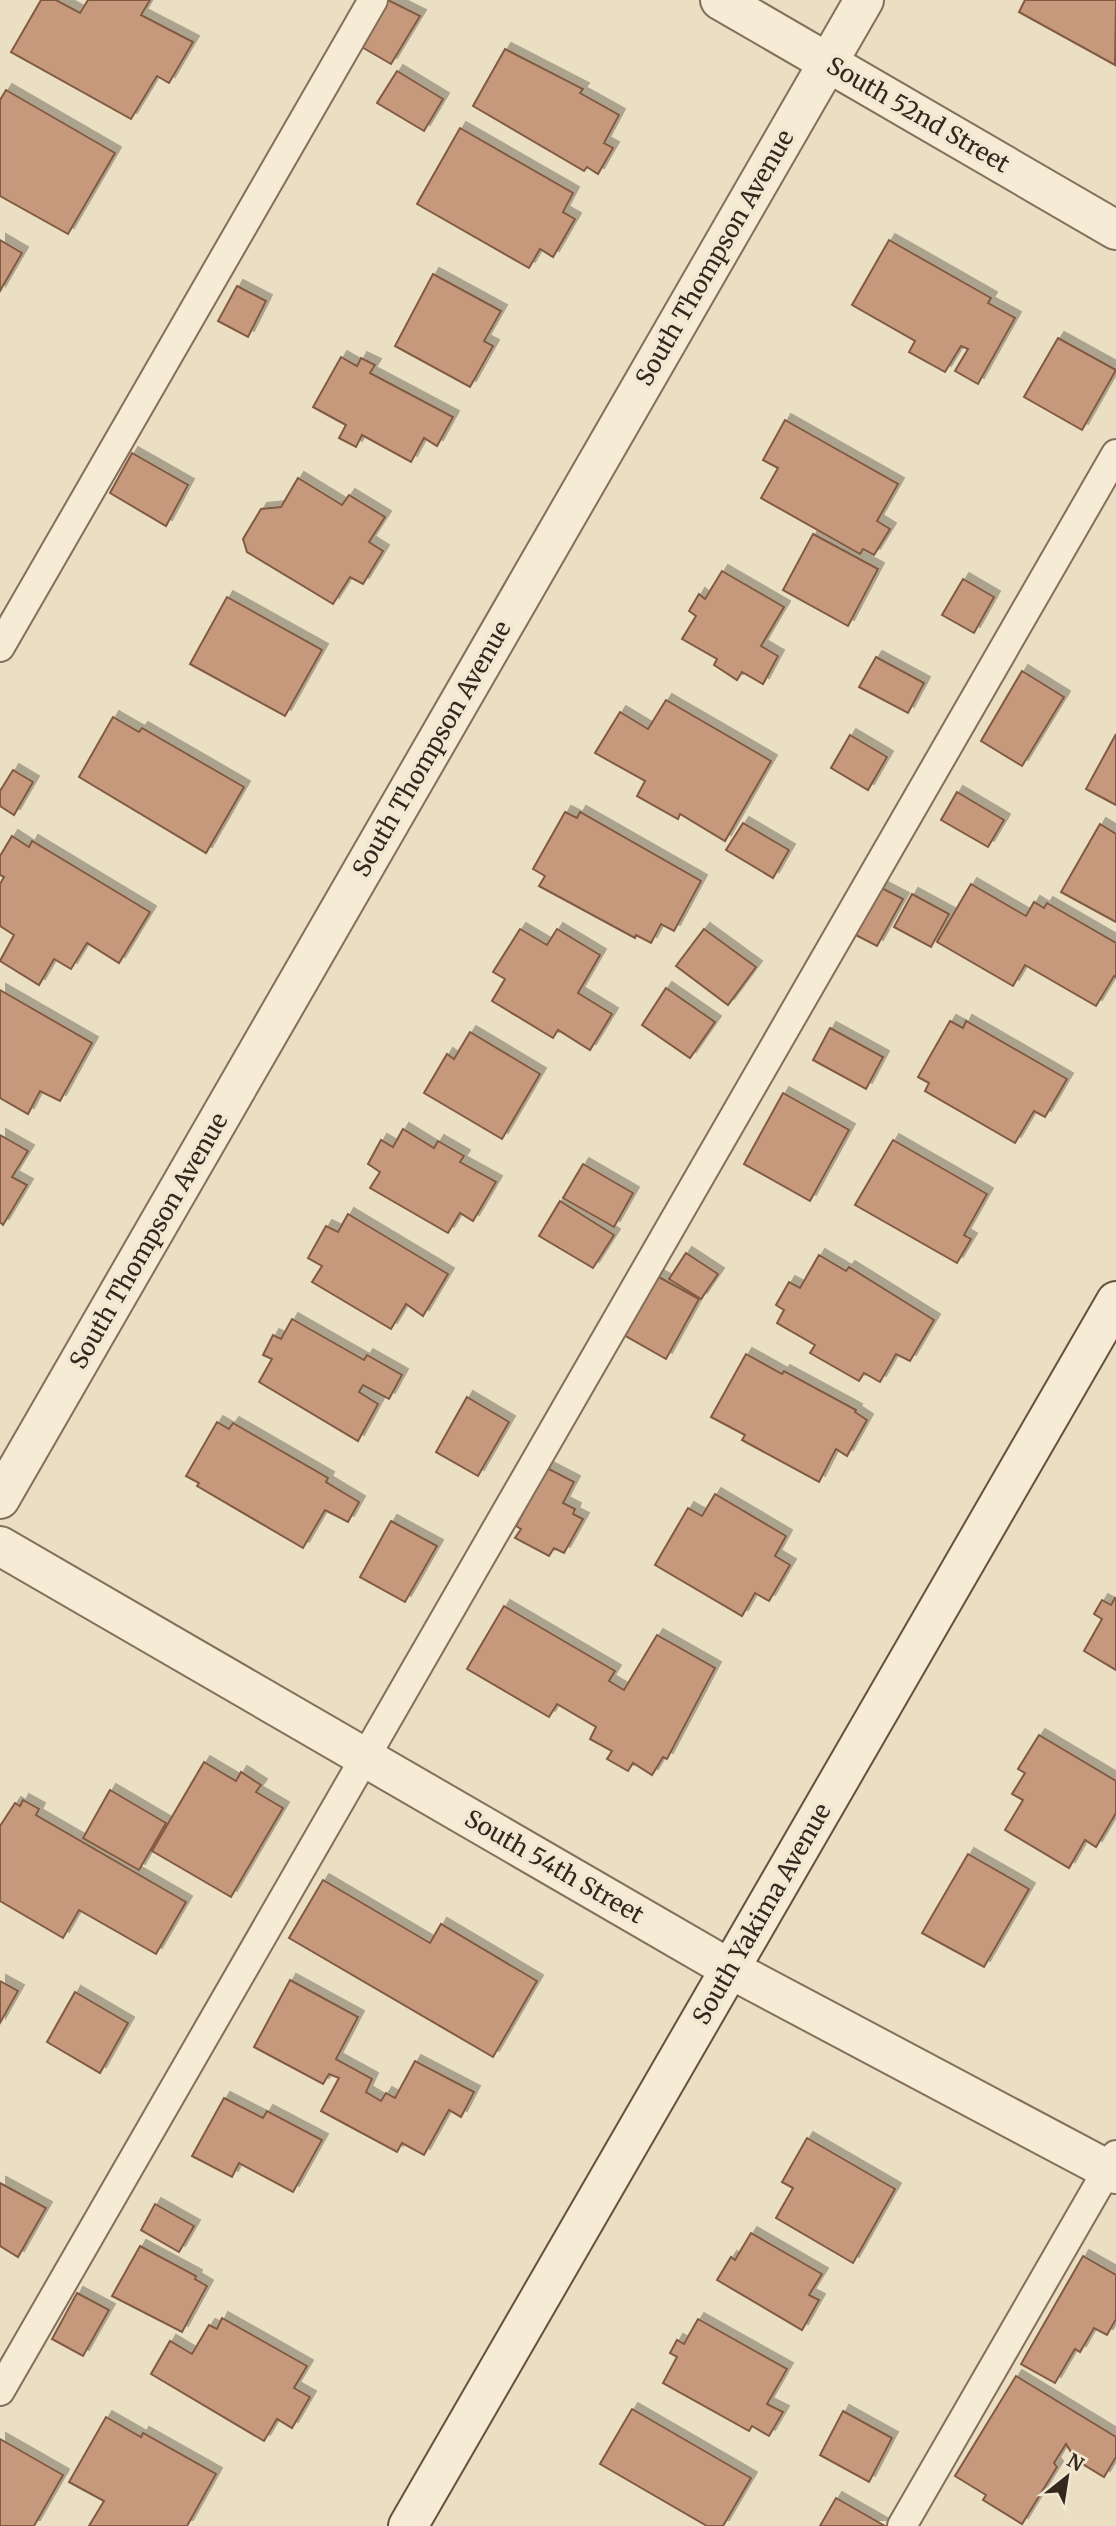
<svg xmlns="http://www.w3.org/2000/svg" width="1116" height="2526" font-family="Merriweather,serif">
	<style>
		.building { fill: #c6997b; stroke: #805a43; stroke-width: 2; filter: url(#shadow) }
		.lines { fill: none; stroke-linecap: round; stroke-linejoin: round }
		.lane-casing { stroke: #836f5b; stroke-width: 32 }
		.street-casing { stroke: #836f5b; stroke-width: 42 }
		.secondary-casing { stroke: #65513e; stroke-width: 42 }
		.lane { stroke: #f6ebd5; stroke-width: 28 }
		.street { stroke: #f6ebd5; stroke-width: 38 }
		.secondary { stroke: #f6ebd5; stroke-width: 38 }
		.labels { text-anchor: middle; stroke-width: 7; stroke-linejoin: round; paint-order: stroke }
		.street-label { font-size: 24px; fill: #34281e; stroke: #f2e8d2 }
	</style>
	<defs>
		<filter id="shadow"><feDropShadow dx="6" dy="-6" stdDeviation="0" flood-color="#0004"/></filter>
	</defs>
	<rect width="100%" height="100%" fill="#eadec3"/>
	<!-- building -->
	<g class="building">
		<polygon points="41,0 56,0 80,13 88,0 150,0 141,15 193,42 169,83 157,76 131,119 11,52"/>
		<polygon points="388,0 420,16 391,64 360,46"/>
		<polygon points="1025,0 1116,0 1115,65 1019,12"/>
		<polygon points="505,49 583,89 580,93 619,115 604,143 613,148 598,174 587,167 584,171 473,106"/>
		<polygon points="397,71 443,99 424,131 377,103"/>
		<polygon points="6,90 115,153 68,234 0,196 0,100"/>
		<polygon points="460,128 573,193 563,212 575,219 553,257 540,249 529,268 417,204"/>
		<polygon points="0,240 22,253 0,291"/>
		<polygon points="889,240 991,298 988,303 1015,318 978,384 955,371 968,349 961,346 945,372 909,352 915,341 852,305"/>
		<polygon points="433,274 501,311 484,341 493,346 470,387 395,346"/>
		<polygon points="237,286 266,301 248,337 218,321"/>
		<polygon points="1058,338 1116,370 1082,430 1024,397"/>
		<polygon points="341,357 357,366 361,358 375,365 370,373 453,417 437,446 424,438 411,462 362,435 356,447 339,438 346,425 313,407"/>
		<polygon points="785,420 898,484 877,521 890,529 874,555 863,549 860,554 761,498 778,468 763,460"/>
		<polygon points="132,453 188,485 166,526 110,493"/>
		<polygon points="298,478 342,505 349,495 385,517 369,542 383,551 363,584 350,577 333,604 247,552 243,539 261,509 281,507"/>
		<polygon points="813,534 878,569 848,626 783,590"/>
		<polygon points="722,571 784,607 761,646 778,656 763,684 742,672 737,680 714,665 717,659 682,639 696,616 689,611 699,594 705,599"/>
		<polygon points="963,579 994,597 974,633 942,615"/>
		<polygon points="227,597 322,650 285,716 190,664"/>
		<polygon points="876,657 924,683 908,713 859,687"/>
		<polygon points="1022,671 1064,697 1022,766 981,741"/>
		<polygon points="666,700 771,761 725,841 680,814 678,819 637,796 645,781 595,753 620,712 648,729"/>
		<polygon points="113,717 139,732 142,728 244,787 206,853 79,777"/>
		<polygon points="1116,734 1116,805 1086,789"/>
		<polygon points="850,735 887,757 868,790 831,768"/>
		<polygon points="13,770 33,782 14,815 0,806 0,791"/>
		<polygon points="957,792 1004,820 988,847 941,820"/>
		<polygon points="565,812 577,818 580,812 701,881 674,931 661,924 651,943 636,935 635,938 539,886 545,876 533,869"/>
		<polygon points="743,823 789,850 773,878 726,850"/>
		<polygon points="1100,824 1116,834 1116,922 1061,892"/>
		<polygon points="12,836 29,847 32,841 150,912 119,963 87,943 71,969 54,959 39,985 0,961 14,935 0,926 0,884 4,877 0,875 0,856"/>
		<polygon points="872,883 903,899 877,946 846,930"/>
		<polygon points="971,884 1026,916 1034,902 1044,908 1047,903 1116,943 1116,977 1114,976 1096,1006 1025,965 1013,986 937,942"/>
		<polygon points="912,894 949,914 931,947 894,927"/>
		<polygon points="520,929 547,945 557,929 600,955 578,993 612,1014 590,1050 558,1030 553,1038 492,1001 505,979 493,972"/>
		<polygon points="704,929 756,967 728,1005 676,966"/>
		<polygon points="666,988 715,1022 690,1058 642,1025"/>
		<polygon points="0,990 92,1043 60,1101 40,1091 28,1114 0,1098"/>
		<polygon points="950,1021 963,1028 966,1021 1067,1079 1045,1117 1034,1111 1015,1143 925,1091 929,1083 918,1077"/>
		<polygon points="830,1028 883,1057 866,1089 813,1060"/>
		<polygon points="470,1032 540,1074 502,1139 424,1093 447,1054 454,1059"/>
		<polygon points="783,1093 849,1130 810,1201 744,1164"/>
		<polygon points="403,1129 434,1148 438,1141 464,1156 460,1162 496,1182 473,1221 460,1213 448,1233 370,1188 380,1172 368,1164 381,1140 393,1147"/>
		<polygon points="0,1135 28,1151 12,1177 27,1185 3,1225 0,1222"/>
		<polygon points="893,1140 987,1194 964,1235 971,1239 957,1263 855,1205"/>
		<polygon points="583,1164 633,1193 614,1227 563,1198"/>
		<polygon points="560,1201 614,1235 593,1268 539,1236"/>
		<polygon points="348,1214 448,1274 423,1316 406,1304 391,1329 312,1282 322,1266 308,1258 326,1226 338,1232"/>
		<polygon points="686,1253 718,1274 701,1299 669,1279"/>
		<polygon points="819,1255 846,1271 849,1267 934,1320 910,1361 896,1354 880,1382 864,1373 859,1381 810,1353 815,1345 777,1323 784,1310 776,1305 789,1282 800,1288"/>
		<polygon points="657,1276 699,1299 666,1359 624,1335"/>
		<polygon points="292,1319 364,1360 367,1355 402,1375 389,1399 363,1385 359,1392 378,1404 358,1441 259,1382 272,1359 263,1355 273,1335 281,1339"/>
		<polygon points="746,1354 782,1374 784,1371 856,1410 855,1412 867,1420 847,1456 836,1449 819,1482 742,1440 745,1435 711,1417"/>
		<polygon points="467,1397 509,1422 478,1476 436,1452"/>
		<polygon points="217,1422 229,1429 233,1423 328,1478 326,1482 359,1502 348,1522 325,1510 303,1548 197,1486 199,1483 186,1476"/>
		<polygon points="547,1468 574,1482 563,1503 575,1509 573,1514 583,1519 564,1553 554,1548 549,1556 515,1538 521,1529 516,1526"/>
		<polygon points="715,1494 786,1536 775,1556 790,1565 769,1601 755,1593 742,1616 655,1565 688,1508 702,1516"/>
		<polygon points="391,1521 437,1546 405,1602 360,1577"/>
		<polygon points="1115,1598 1116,1599 1116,1670 1084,1651 1102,1619 1094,1614 1102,1600 1111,1605"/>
		<polygon points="504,1606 615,1671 609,1681 624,1690 657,1635 715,1668 667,1759 663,1757 652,1775 633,1763 628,1771 607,1759 612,1751 590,1739 596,1727 557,1704 549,1717 467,1669"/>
		<polygon points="1039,1735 1116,1781 1116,1813 1096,1847 1085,1840 1069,1868 1005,1830 1023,1800 1012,1794 1025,1773 1018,1769"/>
		<polygon points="204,1762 236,1781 241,1772 261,1785 256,1792 283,1808 231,1897 152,1851"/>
		<polygon points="110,1790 166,1823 139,1870 83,1838"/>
		<polygon points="23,1800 39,1809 36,1815 186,1902 156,1954 79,1910 63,1938 0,1901 0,1826 15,1803 20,1806"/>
		<polygon points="968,1854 1029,1889 984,1967 922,1933"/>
		<polygon points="323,1880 430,1943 441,1924 537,1981 493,2057 289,1938"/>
		<polygon points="290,1980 358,2017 336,2059 372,2079 366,2092 381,2101 386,2093 395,2098 415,2061 474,2092 461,2117 449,2110 424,2155 402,2143 397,2152 321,2111 339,2078 329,2074 323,2084 254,2047"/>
		<polygon points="0,1981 18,1991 0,2023"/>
		<polygon points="75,1992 128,2023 100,2073 47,2042"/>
		<polygon points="224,2098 263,2118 267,2111 322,2140 293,2192 239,2163 232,2177 192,2156"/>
		<polygon points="807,2138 895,2189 853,2263 776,2218 793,2188 782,2182"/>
		<polygon points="0,2183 46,2208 18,2257 0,2246"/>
		<polygon points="155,2204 194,2226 179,2252 141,2230"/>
		<polygon points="751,2233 822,2274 809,2295 819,2300 802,2330 717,2280 731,2257 735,2260"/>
		<polygon points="140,2246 196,2276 195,2279 207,2286 182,2332 112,2296"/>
		<polygon points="1083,2256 1116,2275 1116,2319 1107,2335 1094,2328 1080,2352 1075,2349 1055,2383 1021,2364"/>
		<polygon points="77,2293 109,2310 83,2356 52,2339"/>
		<polygon points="222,2318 307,2366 294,2388 310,2397 292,2428 277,2419 264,2441 151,2374 170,2341 192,2354 209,2325 217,2329"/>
		<polygon points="698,2319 787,2369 767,2404 783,2412 769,2436 752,2426 749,2431 663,2383 677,2357 670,2353 677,2340 684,2344"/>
		<polygon points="1016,2376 1116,2437 1116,2457 1104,2477 1076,2460 1066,2444 1054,2463 1057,2467 1022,2524 983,2500 986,2495 955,2476"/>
		<polygon points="632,2409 751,2478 723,2526 707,2526 600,2464"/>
		<polygon points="843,2411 892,2438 869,2482 820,2455"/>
		<polygon points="106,2417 141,2437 143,2433 216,2474 187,2526 89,2526 104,2501 69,2482"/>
		<polygon points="0,2439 63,2475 34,2526 0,2526"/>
		<polygon points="836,2498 885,2526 820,2526"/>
	</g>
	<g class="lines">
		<defs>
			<g id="lane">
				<polyline points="0,647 373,0"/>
				<polyline points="0,2391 1116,454"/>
				<polyline points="902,2526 1116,2155"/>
			</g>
			<g id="street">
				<polyline points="720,0 1116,230"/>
				<polyline points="0,1499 864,0"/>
				<polyline points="0,1546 730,1969 1116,2174"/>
			</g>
			<polyline id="secondary" points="408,2526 1116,1301"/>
		</defs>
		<!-- lane casing -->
		<use href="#lane" class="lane-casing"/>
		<!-- street casing -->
		<use href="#street" class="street-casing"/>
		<!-- secondary casing -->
		<use href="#secondary" class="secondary-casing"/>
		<!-- lane -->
		<use href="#lane" class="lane"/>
		<!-- street -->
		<use href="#street" class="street"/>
		<!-- secondary -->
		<use href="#secondary" class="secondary"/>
	</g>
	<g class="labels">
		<!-- street labels -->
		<g class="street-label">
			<text transform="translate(918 115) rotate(30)" y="8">South 52nd Street</text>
			<text transform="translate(715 258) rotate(-60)" y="8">South Thompson Avenue</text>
			<text transform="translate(432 749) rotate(-60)" y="8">South Thompson Avenue</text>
			<text transform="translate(149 1241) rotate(-60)" y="8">South Thompson Avenue</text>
			<text transform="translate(554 1867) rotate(30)" y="8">South 54th Street</text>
			<text transform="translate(762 1914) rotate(-60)" y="8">South Yakima Avenue</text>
		</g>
	</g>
	<!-- north arrow -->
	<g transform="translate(1067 2477) rotate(30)" stroke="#f2e8d2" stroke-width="5" paint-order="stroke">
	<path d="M0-5L12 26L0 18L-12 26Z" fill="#34281e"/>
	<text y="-10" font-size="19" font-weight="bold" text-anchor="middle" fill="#34281e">N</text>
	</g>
</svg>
